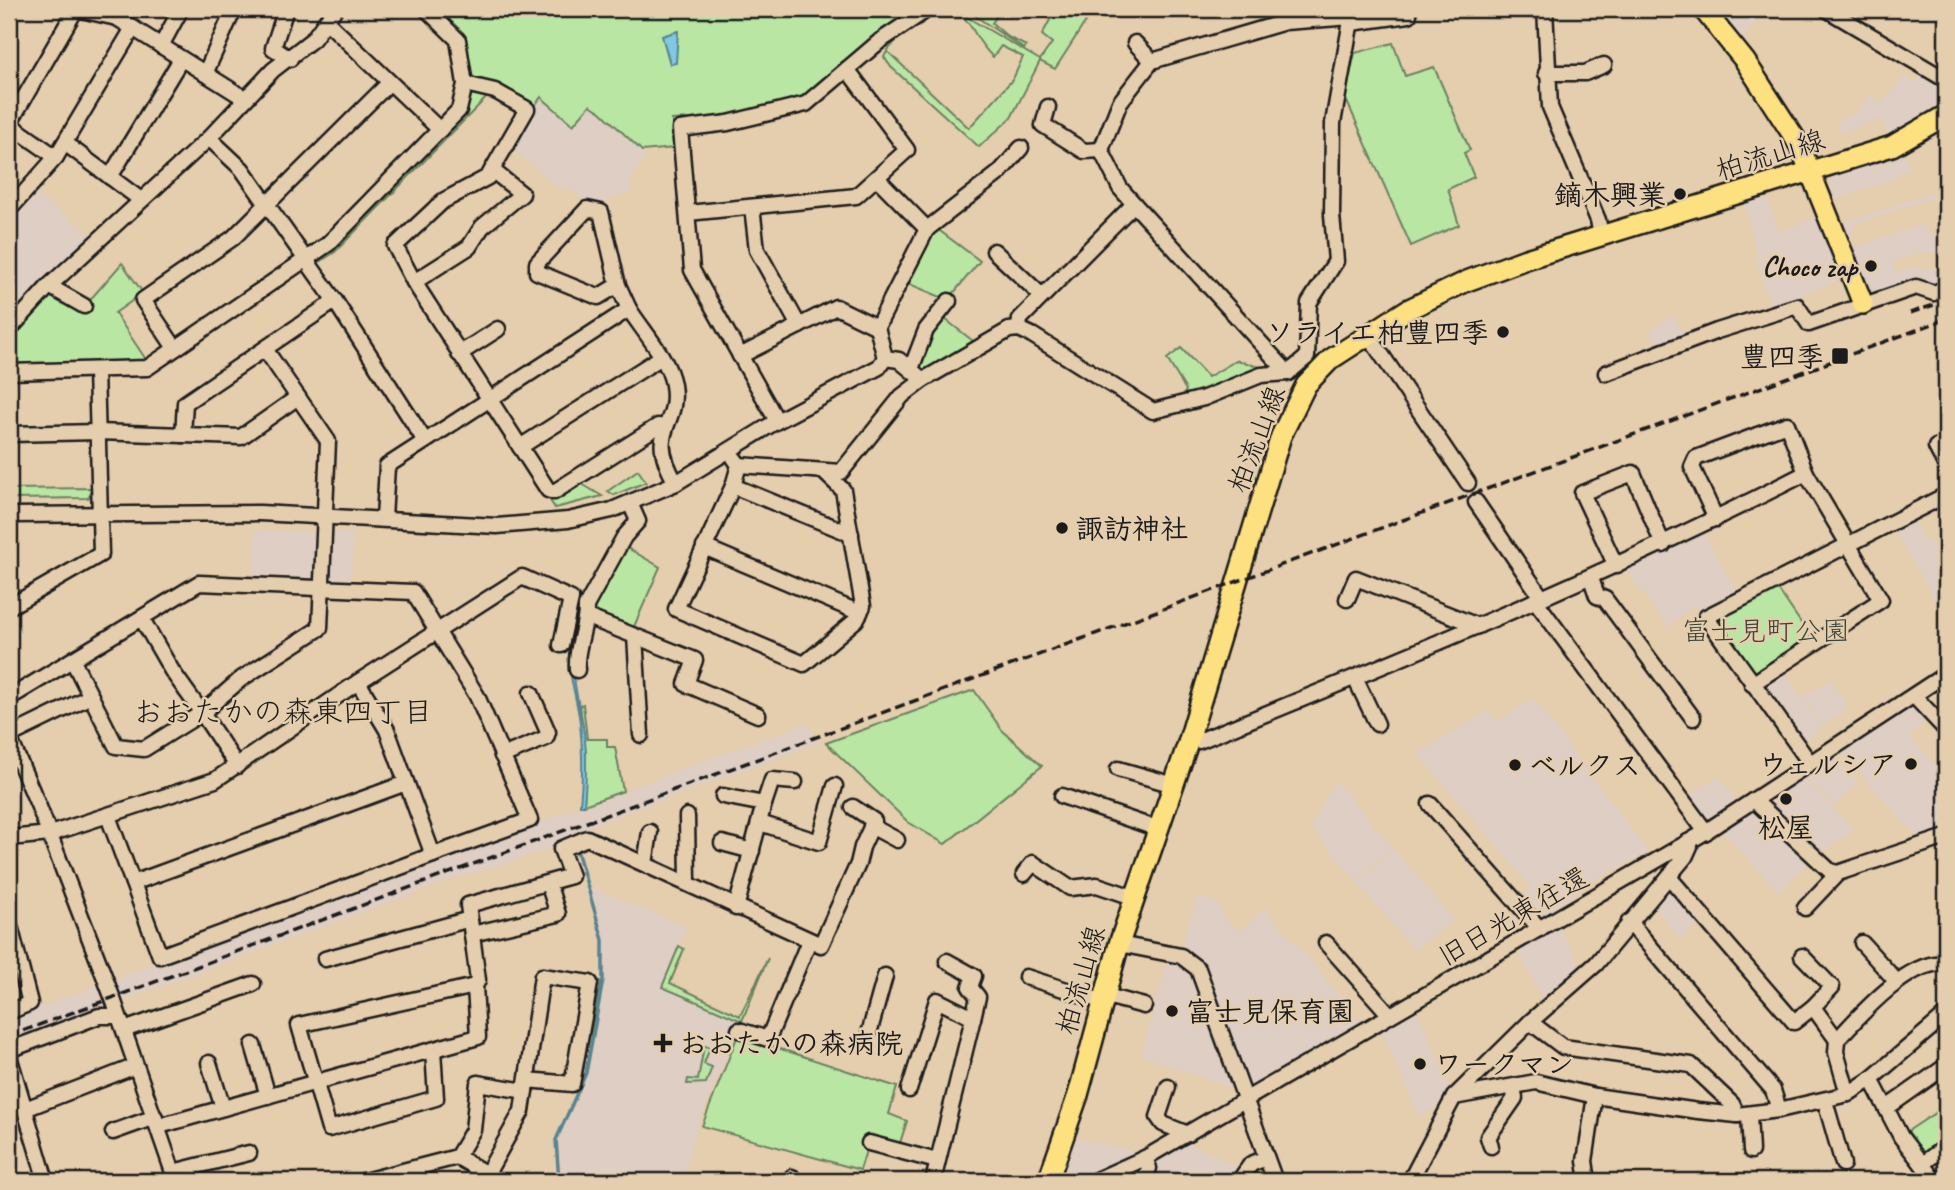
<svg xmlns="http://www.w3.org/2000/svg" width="1955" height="1190" font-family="Caveat,'Klee One',sans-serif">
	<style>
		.built { fill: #decec4 }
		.green { fill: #bae6a3; stroke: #6b8160; stroke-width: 2 }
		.water { fill: #81c8e1; stroke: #598392; stroke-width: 2 }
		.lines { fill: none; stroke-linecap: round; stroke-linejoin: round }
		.stream { stroke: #598392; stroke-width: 3.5 }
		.minor-casing { stroke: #1c1c1c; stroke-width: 19 }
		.major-casing { stroke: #1c1c1c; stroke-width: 24 }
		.minor { stroke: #e5ceae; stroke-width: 14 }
		.major { stroke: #fde080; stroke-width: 19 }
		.rail { stroke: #1c1c1c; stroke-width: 3.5; stroke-dasharray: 10 5; stroke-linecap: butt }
		.poi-dot { fill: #1c1c1c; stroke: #e5ceae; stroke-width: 2.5 }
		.labels { text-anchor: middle; stroke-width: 5; stroke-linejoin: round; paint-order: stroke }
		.street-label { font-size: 28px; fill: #1c1c1c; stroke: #e5ceae }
		.poi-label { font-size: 28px; font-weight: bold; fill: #1c1c1c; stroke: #e5ceae; text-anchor: end }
		.park-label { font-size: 28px; fill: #3c4437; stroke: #e5ceae }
		.neighbourhood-label { font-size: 30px; fill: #1c1c1c; stroke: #e5ceae }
	</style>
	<rect width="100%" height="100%" fill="#e5ceae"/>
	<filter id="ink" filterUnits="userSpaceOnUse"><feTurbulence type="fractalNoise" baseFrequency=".0143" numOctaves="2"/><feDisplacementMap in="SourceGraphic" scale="14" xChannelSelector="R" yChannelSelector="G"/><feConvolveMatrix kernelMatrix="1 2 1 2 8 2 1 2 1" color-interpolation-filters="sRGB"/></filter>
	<g filter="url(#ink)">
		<!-- built -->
		<g class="built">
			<polygon points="1715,9 1765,9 1741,42"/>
			<polygon points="1925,71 1946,85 1946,100 1935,111 1888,137 1882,118 1840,133 1836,121 1857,113 1870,95 1882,104 1905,76 1914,83"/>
			<polygon points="540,96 590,105 601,112 642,151 645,160 632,176 629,194 606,199 606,204 588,203 566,187 561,190 512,147"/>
			<polygon points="1774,150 1784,170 1767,177 1759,157"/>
			<polygon points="1904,151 1910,169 1898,173 1899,177 1832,201 1828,190 1833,176"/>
			<polygon points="1946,187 1946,251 1916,254 1892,262 1896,273 1911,267 1937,269 1942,283 1869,298 1851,249 1923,224 1927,236 1945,230 1934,197 1852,226 1855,235 1846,238 1841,224"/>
			<polygon points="31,190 95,238 9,326 9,215"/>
			<polygon points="1765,191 1784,247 1757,255 1743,198"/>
			<polygon points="1820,216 1842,279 1771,306 1755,257 1785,248 1780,231"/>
			<polygon points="1673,316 1685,336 1659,347 1650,331"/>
			<polygon points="1913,520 1925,542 1931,540 1939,557 1946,554 1946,618 1893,529"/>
			<polygon points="255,530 312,532 318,538 316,580 313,583 253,581"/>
			<polygon points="1702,531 1740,596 1702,616 1693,605 1668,627 1624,568"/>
			<polygon points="337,532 353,533 351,583 332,582 328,578 330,538"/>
			<polygon points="1784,671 1822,728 1805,740 1798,738 1765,687 1765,683"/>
			<polygon points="1831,680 1849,709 1822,726 1803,697"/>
			<polygon points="1533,698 1649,853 1599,877 1544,916 1520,897 1532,887 1418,754 1488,711 1498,722"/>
			<polygon points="1912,704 1916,704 1929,718 1909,737 1946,776 1946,832 1921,841 1839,750"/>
			<polygon points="806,723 821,742 591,826 580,836 554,848 454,879 120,1001 112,980"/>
			<polygon points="1834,756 1858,782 1834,807 1804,776"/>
			<polygon points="1718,775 1736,801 1703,821 1685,800"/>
			<polygon points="1802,777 1854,830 1818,855 1765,803"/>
			<polygon points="1335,780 1393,848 1355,880 1311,826"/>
			<polygon points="1755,809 1808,862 1779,892 1722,832"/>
			<polygon points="1394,850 1454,920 1414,950 1356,882"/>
			<polygon points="586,885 687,927 662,986 742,1021 698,1125 682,1181 561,1181 558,1141 588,1073 604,982 605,942"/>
			<polygon points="1673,886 1701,920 1681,940 1656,909 1660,904 1656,899 1668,887"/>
			<polygon points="1197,895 1219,904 1222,916 1240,932 1265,907 1361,1022 1249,1087 1202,967 1180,952"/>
			<polygon points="1560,926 1581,968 1544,1001 1518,950"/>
			<polygon points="1169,957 1190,967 1236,1090 1141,1055"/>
			<polygon points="101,984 109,1006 9,1043 9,1019"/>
			<polygon points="1417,1009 1452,1094 1448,1102 1419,1116 1381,1029"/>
			<polygon points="1073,1137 1135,1152 1077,1181 1061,1181"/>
			<polygon points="1186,1142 1241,1169 1234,1181 1150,1181 1157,1159"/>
		</g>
		<!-- green -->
		<g class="green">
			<polygon points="433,9 916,9 806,97 730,117 672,120 674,148 642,151 601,112 590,105 573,125 541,97 534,107 494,84 473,80"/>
			<path d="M939,9h3l-39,24 -16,18 82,77 44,-49 10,-22 -22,-11 -8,11c-20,-18 -17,-33 -40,-48l87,51 12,-17 -10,-8 9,-17 -13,-5 3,-4h45l-5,8 5,4 -31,48 -15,-8 -29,57 -32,29 -88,-80 -7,-10c12,-24 33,-34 55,-48z"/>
			<polygon points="965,9 978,13 981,9 1001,9 992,23 1008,37 1026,46 1024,49"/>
			<polygon points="1393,43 1405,76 1434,67 1470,150 1464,153 1474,177 1448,189 1459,225 1411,246 1345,97 1355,53"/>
			<polygon points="473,91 489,95 335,252 315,265 316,259 331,248 464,114 468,94"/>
			<polygon points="936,228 980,261 948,300 907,283"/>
			<polygon points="122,263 143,293 115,313 147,361 9,367 9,337 46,292 82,309"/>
			<polygon points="941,316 977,344 927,372 919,368 920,364"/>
			<polygon points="1181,348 1208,377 1237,360 1266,369 1182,399 1186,390 1167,359"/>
			<polygon points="638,470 646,482 614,495 608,491"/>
			<polygon points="577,481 602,496 555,508 549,499"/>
			<polygon points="94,488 88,498 9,499 9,489"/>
			<polygon points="624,546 660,567 633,629 594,613 593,606"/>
			<polygon points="1777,588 1812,639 1760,673 1754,671 1720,623 1722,615"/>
			<polygon points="974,690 1002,730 1042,766 945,844 908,822 826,743"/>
			<polygon points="583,704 587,739 607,739 607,747 615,747 623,791 584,805 586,755 580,705"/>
			<polygon points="679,946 684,949 670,983 740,1016 768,958 742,1021 662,987"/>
			<polygon points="596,978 601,982 579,1090 573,1090"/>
			<polygon points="738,1035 897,1087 889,1114 907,1121 899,1146 870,1138 860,1170 702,1126"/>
			<polygon points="704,1046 710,1047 704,1064 712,1067 706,1083 687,1084 688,1079 698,1080"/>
			<polygon points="1938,1111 1946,1124 1946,1142 1925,1156 1908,1131"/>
		</g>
		<!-- water -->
		<g class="water">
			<polygon points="678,31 676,63 670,64 662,36"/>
			<path d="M576,620l4,1c-17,41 0,77 5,119 2,22 1,43 -1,65h-4c3,-28 3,-54 0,-82 -5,-40 -20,-62 -4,-103z"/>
		</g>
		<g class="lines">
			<!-- stream -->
			<polyline class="stream" points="559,1181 556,1140 586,1073 603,980 603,940 576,847"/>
			<defs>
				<g id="minor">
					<polyline points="76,9 9,124 56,157 133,28"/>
					<polyline points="76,9 117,18 244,98"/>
					<polyline points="286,9 273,48 290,59"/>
					<polyline points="1545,9 1550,107 1598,220 1601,236"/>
					<polyline points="1826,9 1946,80"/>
					<polyline points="9,11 10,9"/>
					<polyline points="326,21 440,130"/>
					<polyline points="1351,23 1409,15"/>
					<polyline points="1135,43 1152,61"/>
					<polyline points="161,46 181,9"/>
					<polyline points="1546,73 1585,73 1604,65"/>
					<polyline points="205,74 234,9"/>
					<polyline points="465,84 495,91 527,109 488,177 443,201 395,246 414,282 548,490 554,492 658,426 664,427"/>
					<polyline points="1048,107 1043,125 1084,151 1101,150"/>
					<polyline points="209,138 242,169 335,301 425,441"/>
					<polyline points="66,144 141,200"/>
					<polyline points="110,177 181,59"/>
					<polyline points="877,178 927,229 877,327 885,358 899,360 923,380"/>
					<polyline points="752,207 757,250 799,326"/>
					<polyline points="9,210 56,157"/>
					<polyline points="688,213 856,196 907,150 847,69"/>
					<polyline points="927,229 999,173 1021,148"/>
					<polyline points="994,251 1042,296"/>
					<polyline points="414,282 469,247 482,227 522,194 492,170"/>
					<polyline points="618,285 601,212 587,209 537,263 537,272 598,297 618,285 629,309"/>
					<polyline points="49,286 84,306"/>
					<polyline points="1019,329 1020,319 1134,204"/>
					<polyline points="9,330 49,286 209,138 273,70 313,39 335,9"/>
					<polyline points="1369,336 1468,483"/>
					<polyline points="175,348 143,300 233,238 389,83"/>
					<polyline points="459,354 498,329"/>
					<polyline points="740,356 836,307 877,327"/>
					<polyline points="911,369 926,330 949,301"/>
					<polyline points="9,372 147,368 328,244 459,110 465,84 458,40 426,9"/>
					<polyline points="1288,373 1134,204 1120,188 1101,150 1120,102 1152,61 1285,22 1352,17"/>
					<polyline points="1606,373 1717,331 1797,306 1809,324 1916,287 1934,293 1946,288"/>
					<polyline points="777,421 692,270 680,129 728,123 806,104 880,41 928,9"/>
					<polyline points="9,434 98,432 183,435 185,403 335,301"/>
					<polyline points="183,435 241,437 298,397"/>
					<polyline points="520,447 660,358"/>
					<polyline points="1936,447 1946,466"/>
					<polyline points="734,458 739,465 733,486 676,609 804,664 856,620 863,606 843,490 823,471"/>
					<polyline points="739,465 841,472 902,396 923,380 1009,330 1019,329 1032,335 1153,411 1204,398 1261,375 1288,373 1307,357 1309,303 1336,261 1332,215 1333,123 1353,9"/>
					<polyline points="733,486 851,534"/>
					<polyline points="1476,502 1542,598"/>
					<polyline points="9,515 260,513 497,526 568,520 612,510 676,483 777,421 879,367 885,358"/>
					<path d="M384,519l3,-53 242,-157c14,22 40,50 44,76 7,43 -29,43 3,98"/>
					<polyline points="1716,519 1692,467 1696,458 1787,424 1806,473"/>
					<polyline points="704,547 860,613"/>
					<polyline points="1616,566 1582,493 1633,473 1663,545"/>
					<polyline points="1591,578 1597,596 1605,599 1693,718"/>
					<polyline points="1347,599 1356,578 1478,626"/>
					<polyline points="1535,600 1706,832"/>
					<polyline points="9,607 101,554 96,370"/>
					<polyline points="587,617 695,660 686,684 758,715"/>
					<polyline points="635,636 641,735"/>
					<polyline points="73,661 116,746 144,749 202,713 172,671 142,619"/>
					<path d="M577,670c-2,-23 10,-42 9,-64l38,-69 14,-16 -8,-18"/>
					<polyline points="1355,678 1377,724"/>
					<polyline points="358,682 522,577 571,599 561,645"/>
					<polyline points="1914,696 1946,730"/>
					<polyline points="9,698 199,583 413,592 477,696 530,820 433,855"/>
					<polyline points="9,736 91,696"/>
					<polyline points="9,737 39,807 113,999 176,1181"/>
					<path d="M1189,739l10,2c205,-83 410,-167 607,-268l75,127 -129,84"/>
					<polyline points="502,756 546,738 548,732 531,693"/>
					<polyline points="1810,763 1706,617 1946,495"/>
					<polyline points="237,766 202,713 241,679 320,628 328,441 265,349"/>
					<polyline points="1118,769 1174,785"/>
					<polyline points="723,796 764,804 736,908"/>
					<polyline points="1062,796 1158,829"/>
					<polyline points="1754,800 1830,871 1838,873 1946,837"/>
					<polyline points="764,804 772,780 795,782"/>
					<polyline points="1430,804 1540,929"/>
					<polyline points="687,816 688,883"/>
					<polyline points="760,823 819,842 835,786"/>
					<polyline points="871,826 897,840"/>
					<polyline points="9,838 50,834 215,780 358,682 387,730 433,855 160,956 108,816"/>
					<polyline points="722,843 752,851"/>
					<polyline points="645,864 650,832"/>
					<polyline points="1024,874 1033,863 1070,888 1097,885 1133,897"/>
					<polyline points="1669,877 1794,1022 1813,1007"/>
					<polyline points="133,883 406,783"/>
					<polyline points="1805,908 1838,873"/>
					<polyline points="9,922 30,1003 9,1012"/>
					<polyline points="1629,922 1773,1090 1779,1110"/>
					<polyline points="472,934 558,914 548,883"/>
					<polyline points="1326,943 1390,1015"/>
					<polyline points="1862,943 1897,982"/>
					<polyline points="1119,944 1181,956 1198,969 1275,1181"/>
					<polyline points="1802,956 1832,987 1813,1007 1837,1040"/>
					<polyline points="325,959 470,919"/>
					<polyline points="947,961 974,976 970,987 978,997 973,1018"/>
					<polyline points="1026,977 1101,1001"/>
					<polyline points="1103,995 1144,1006"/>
					<polyline points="1530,1022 1563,1047 1691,1065 1732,1104 1737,1115"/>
					<polyline points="124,1030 253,984"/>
					<polyline points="739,1030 768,1039 809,941"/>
					<polyline points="870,1030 885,976"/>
					<polyline points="253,1045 268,1096"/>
					<polyline points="9,1050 99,1016 118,1016"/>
					<polyline points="433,1050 436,1098 329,1129 299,1025 475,986"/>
					<polyline points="9,1056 46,1181"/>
					<polyline points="209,1063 223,1108"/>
					<polyline points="1871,1079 1901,1137 1935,1181"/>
					<polyline points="1168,1087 1158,1117 1163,1124 1188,1134"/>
					<polyline points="909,1090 937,1000 973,1018 933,1181"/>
					<path d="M1848,1094l-12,-42 1,-12c22,-24 74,-83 109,-76"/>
					<polyline points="1454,1097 1536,1082 1595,1096 1698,1111 1737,1115 1779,1110 1848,1094 1871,1079 1946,1015"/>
					<polyline points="1825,1101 1843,1164"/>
					<polyline points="1888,1107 1946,1066"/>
					<polyline points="25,1109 136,1066"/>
					<polyline points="1749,1115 1751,1151"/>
					<polyline points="159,1126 478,1037 475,986 478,980 468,905 571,876 561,849 587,838 821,945 858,864 862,847 874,821 853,807"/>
					<polyline points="113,1132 155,1117"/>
					<polyline points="869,1143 937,1161"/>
					<polyline points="1491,1146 1488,1137 1515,1098 1513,1087"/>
					<polyline points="457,1157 473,1130 478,1083 525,1091"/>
					<polyline points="1922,1164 1946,1146"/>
					<polyline points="173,1172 249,1153"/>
					<polyline points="364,1181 457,1157 487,1174"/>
					<polyline points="483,1181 522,1111 542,976 590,983 572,1084 527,1080"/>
					<polyline points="791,1181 792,1177"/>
					<polyline points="1094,1181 1145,1158 1702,834 1946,674"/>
					<polyline points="1145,1181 1149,1168 1145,1158"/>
					<polyline points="1239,1181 1251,1164 1266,1158"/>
					<polyline points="1410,1181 1454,1097 1530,1022 1596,964 1685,857 1690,846 1688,842"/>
					<polyline points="1588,1181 1585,1161 1595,1096"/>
				</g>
				<g id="major">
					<polyline points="1703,9 1745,61 1800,146 1863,304"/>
					<polyline points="1048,1181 1078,1095 1119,944 1188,743 1281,436 1306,385 1331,359 1407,310 1467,281 1526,259 1892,146 1946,115"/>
				</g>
			</defs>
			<!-- minor casing -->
			<use href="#minor" class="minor-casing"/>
			<!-- major casing -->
			<use href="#major" class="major-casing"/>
			<!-- minor -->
			<use href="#minor" class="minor"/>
			<!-- major -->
			<use href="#major" class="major"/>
			<!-- rail -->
			<g class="rail">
				<polyline points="1910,313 1946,301"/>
				<polyline points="9,1036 1946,319"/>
			</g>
		</g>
	</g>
	<!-- markers -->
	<g class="poi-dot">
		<circle cx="1680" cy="194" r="7"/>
		<circle cx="1871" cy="266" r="7"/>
		<circle cx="1503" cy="332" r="7"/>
		<rect x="1831" y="347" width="18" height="18" rx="3.5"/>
		<circle cx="1062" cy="528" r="7"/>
		<circle cx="1911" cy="764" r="7"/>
		<circle cx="1515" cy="765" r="7"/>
		<circle cx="1786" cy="799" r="7"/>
		<circle cx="1172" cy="1011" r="7"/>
		<path d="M659.5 1032.5h7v7h7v7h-7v7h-7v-7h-7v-7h7z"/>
		<circle cx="1420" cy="1064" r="7"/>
	</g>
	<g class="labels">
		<!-- street labels -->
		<g class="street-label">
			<text transform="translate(1770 154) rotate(-17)" y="10">柏流山線</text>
			<text transform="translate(1256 439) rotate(-69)" y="10">柏流山線</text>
			<text transform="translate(1513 916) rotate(-30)" y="10">旧日光東往還</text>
			<text transform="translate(1080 980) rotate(-74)" y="10">柏流山線</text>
		</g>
		<!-- poi labels -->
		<g class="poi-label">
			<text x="1666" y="204">鏑木興業</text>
			<text x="1857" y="276">Choco zap</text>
			<text x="1489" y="342">ソライエ柏豊四季</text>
			<text x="1824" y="366">豊四季</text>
			<text x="1076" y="538" text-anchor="start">諏訪神社</text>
			<text x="1897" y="774">ウェルシア</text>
			<text x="1529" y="775" text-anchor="start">ベルクス</text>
			<text x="1786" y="837" text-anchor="middle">松屋</text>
			<text x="1186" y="1021" text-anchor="start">富士見保育園</text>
			<text x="679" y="1053" text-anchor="start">おおたかの森病院</text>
			<text x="1434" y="1074" text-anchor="start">ワークマン</text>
		</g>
		<!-- park labels -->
		<g class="park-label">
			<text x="1766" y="640">富士見町公園</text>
		</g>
		<!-- neighbourhood labels -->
		<g class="neighbourhood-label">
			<text x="283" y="722">おおたかの森東四丁目</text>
		</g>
	</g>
	<!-- margin -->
	<rect width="1955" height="1190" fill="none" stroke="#e5ceae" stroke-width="35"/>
	<rect x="18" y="18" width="1920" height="1155" fill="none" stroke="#1c1c1c" stroke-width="2.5" filter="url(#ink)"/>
</svg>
